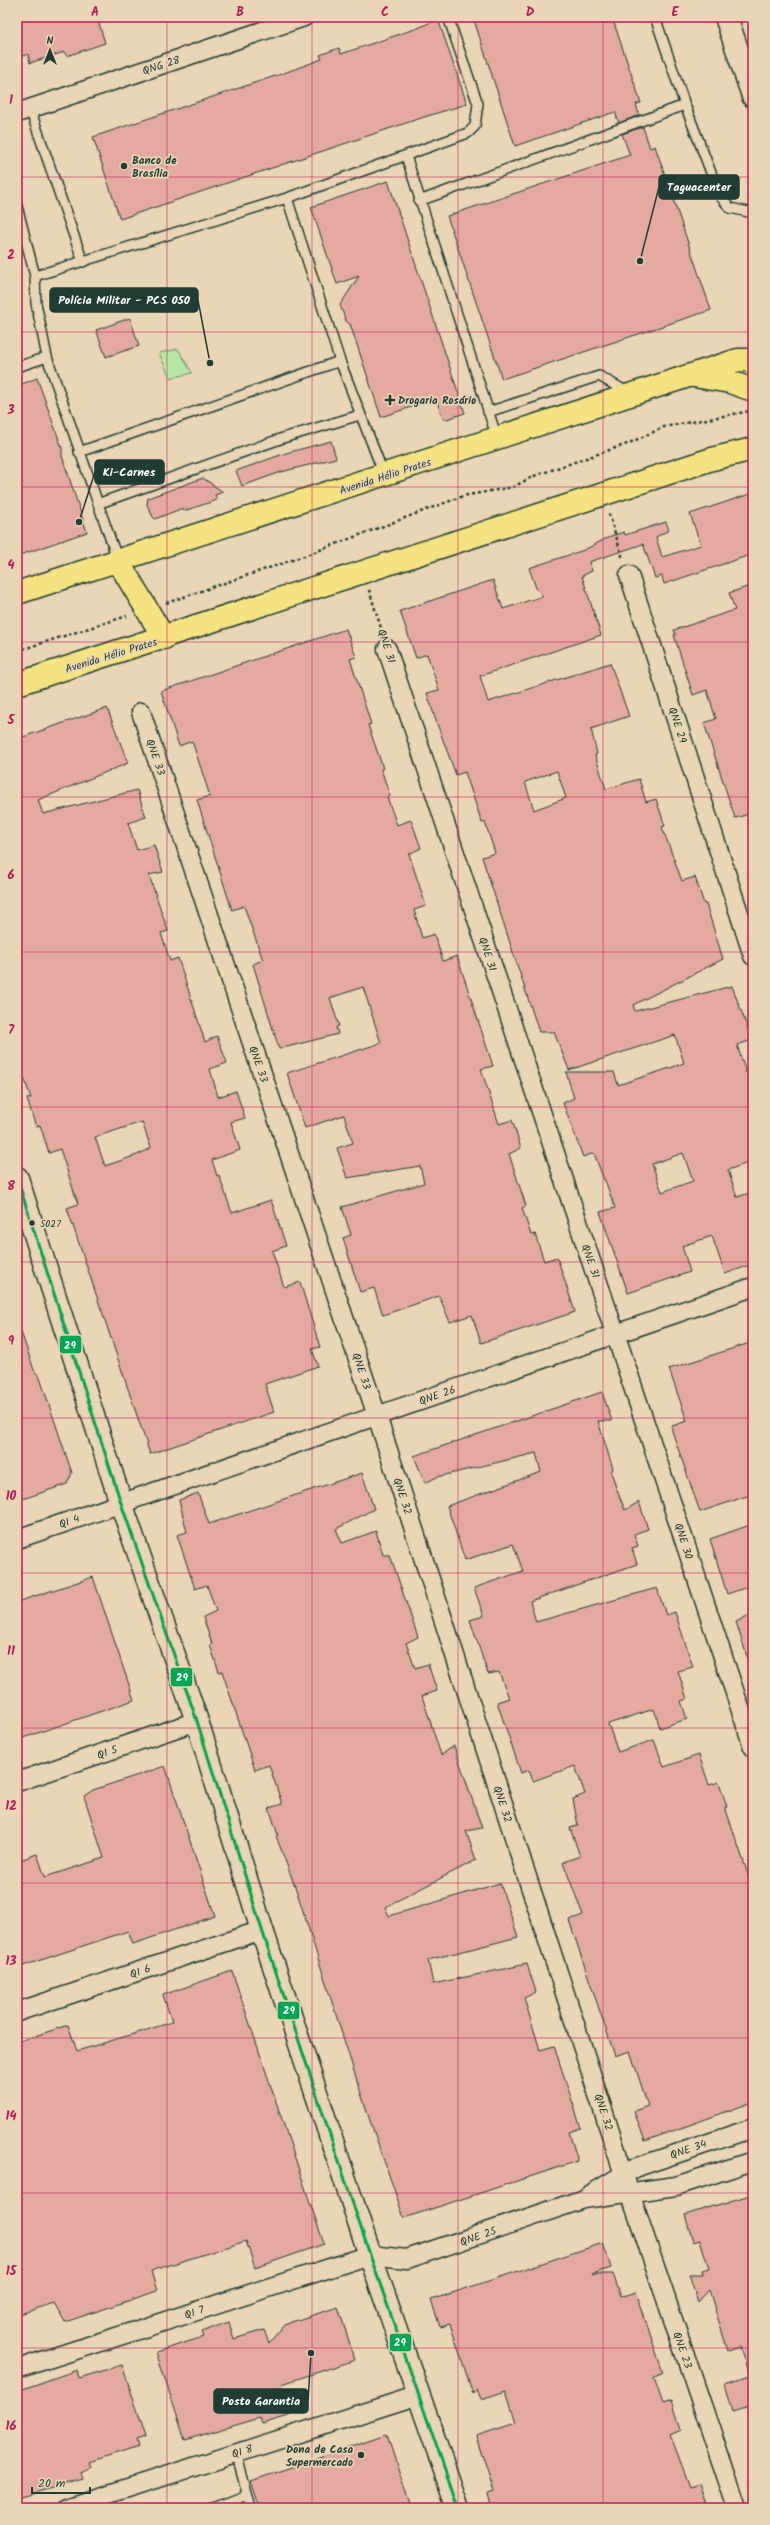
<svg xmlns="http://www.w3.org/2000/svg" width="770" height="2525" font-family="Kalam,sans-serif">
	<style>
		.green { fill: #b8e6a5; stroke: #6c926c }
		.building { fill: #e4aaa0; stroke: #1f3d34; fill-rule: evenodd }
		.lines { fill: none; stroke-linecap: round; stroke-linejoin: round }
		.lane-casing { stroke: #1f3d34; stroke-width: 12 }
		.street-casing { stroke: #1f3d34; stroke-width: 21 }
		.secondary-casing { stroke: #1f3d34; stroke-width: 25 }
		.primary-casing { stroke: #1f3d34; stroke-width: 25 }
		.path { stroke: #1f3d34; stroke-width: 2.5; stroke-dasharray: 3 3; stroke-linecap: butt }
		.lane { stroke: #ead5b4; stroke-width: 9 }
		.street { stroke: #ead5b4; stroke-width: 18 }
		.secondary { stroke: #ead5b4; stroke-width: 22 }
		.primary { stroke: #f5e382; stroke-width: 22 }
		.bus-1-casing { stroke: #ead5b4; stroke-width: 6 }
		.bus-1 { stroke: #00a651; stroke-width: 3 }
		.grid { fill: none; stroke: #c2185b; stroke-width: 1; stroke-opacity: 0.55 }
		.poi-dot { fill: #1f3d34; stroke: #ead5b4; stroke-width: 1.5 }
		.labels { text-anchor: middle; stroke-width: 3.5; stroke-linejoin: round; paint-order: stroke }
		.bus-label { font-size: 10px; fill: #1f3d34; stroke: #ead5b4; text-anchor: start }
		.street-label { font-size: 11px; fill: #1f3d34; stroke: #ead5b4 }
		.poi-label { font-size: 11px; font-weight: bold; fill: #1f3d34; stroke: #ead5b4; text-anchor: start }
		.leader { fill: none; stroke: #1f3d34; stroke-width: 1.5 }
		.callout-dot { fill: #1f3d34; stroke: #ead5b4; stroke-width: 1.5 }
		.callout { fill: #1f3d34; stroke: #1f3d34; stroke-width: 1.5 }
		.callout-label { font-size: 12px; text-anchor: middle; font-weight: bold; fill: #fff }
		.line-badge { stroke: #ead5b4; stroke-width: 1.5 }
		.badge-label { font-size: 11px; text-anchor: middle; font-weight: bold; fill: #fff }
		.neatline { fill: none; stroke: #c2185b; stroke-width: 1.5 }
		.grid-label { font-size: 13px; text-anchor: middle; font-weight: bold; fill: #c2185b }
	</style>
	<rect width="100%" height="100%" fill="#ead5b4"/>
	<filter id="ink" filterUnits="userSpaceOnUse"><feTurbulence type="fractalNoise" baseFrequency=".025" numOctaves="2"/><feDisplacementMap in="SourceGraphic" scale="8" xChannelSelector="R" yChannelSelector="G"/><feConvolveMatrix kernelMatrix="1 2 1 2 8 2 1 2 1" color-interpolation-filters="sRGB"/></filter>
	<g filter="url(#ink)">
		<!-- green -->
		<polygon class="green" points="178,349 192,373 170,378 159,353"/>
		<!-- building -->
		<g class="building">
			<polygon points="17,17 97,17 105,43 67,56 64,52 30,63 28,54 17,58"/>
			<polygon points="473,17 612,17 641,103 636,104 639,115 619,123 615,112 515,146"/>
			<polygon points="438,19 467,104 424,117 120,219 93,137 284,73 322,59 320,55 339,48 341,54 418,28"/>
			<polygon points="643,127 650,148 655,146 711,310 502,379 447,216 630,155 622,134"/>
			<polygon points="388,181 465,413 447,419 443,419 436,399 381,417 350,324 346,321 340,305 359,276 337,284 311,207"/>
			<polygon points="130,318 139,346 106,357 96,330"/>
			<polygon points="37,378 62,448 62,456 87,532 17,556 17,386"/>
			<polygon points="331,441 336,458 281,472 242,486 236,471 286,453"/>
			<polygon points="203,478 223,492 215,495 217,500 184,511 183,508 155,519 153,517 147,505 148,498"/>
			<path d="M753,493v61l-89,30 -2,-8 -7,2 -12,-34 -54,18 3,9 -10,5 19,59 -121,41 8,26 122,-39 19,53 -38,13 6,25 -2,1 11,34 33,-10 7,23 10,-3 9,27 -3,1 20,54 13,-4 9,27h2l17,55 -90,46 2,6 97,-25 20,54 -15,5 9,28 7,-3v91l-25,9 9,27 16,-5v72l-28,10 -13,-38 -30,10 8,26 -62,21 -28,-81 15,-4 -10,-28h-1l-10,-27 -11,4 -20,-54 11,-5 -8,-26h48l4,13 52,-17 14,-5 -9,-28 -106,35 -15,-38h-15l-57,-175 13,-4 -10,-31 -3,1 -17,-51 -9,3 -20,-54 -9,-28 12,-3 -12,-36 -11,4 -16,-47 93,-31 10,29 40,-13 -7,-8 -7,-20 55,-18 27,-14 13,-4 1,3 41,-13 3,8 -13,7 6,20 39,-12 -11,-31zM557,771l9,27 -32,12 -9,-28zM683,1153l10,28 -31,11 -10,-28z"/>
			<polygon points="753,585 753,813 735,818 704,723 716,719 707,690 693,695 674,635 676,635 674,630 735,610 729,593"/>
			<polygon points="346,629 356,657 350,659 371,724 368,725 383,768 381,769 390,796 387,797 397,825 411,820 421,848 409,854 426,906 414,910 422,938 434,934 443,961 457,956 493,1066 481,1069 499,1124 512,1120 521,1148 509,1154 526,1206 522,1208 531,1235 535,1234 544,1261 557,1257 575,1312 481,1343 472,1315 450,1322 439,1296 383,1315 374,1288 360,1292 343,1238 351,1235 342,1207 424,1183 420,1166 347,1178 337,1148 353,1143 344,1115 305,1128 287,1073 381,1043 363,987 330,998 339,1026 336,1027 338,1034 279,1049 253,964 263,960 244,906 232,910 197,800 210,796 192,741 179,746 161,691"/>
			<path d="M107,708l21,55 -90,37 5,14 94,-24 9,27 -18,6 9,27 17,-5 9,27 -14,3 19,56 -7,2 9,28 8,-3 27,84 12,-6 10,27 -17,6 8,28 18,-6 9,27 -14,4 9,28 -28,10 5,16 2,-1 13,38 39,-13 15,46 -14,5 12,36 16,-5 20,65 -8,2 6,17 -53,18 9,28 -124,42 -83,-246 11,-4 -18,-55 -11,4 -9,-28 -4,2 -9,-28 4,-1 -9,-26h-5v-333zM142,1122l9,26 -14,7 -32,11 -10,-29z"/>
			<polygon points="20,1329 34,1370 40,1378 72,1473 67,1484 17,1501 17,1330"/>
			<polygon points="753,1342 753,1494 700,1512 672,1431 672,1426 687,1421 669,1369"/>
			<polygon points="602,1392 612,1421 598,1421 613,1469 611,1472 618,1493 625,1510 639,1502 648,1529 634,1534 638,1546 632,1548 637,1564 530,1601 536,1622 657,1588 666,1615 675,1612 693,1667 678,1671 687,1699 681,1701 687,1719 660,1728 654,1709 608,1724 618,1752 654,1740 664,1767 699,1755 709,1785 719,1782 727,1807 725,1807 753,1889 753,2102 645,2141 634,2111 648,2106 630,2051 615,2056 569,1920 583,1915 563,1862 580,1856 570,1828 578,1826 573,1799 585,1794 575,1766 533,1781 529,1770 521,1773 497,1702 509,1698 499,1672 488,1674 470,1620 484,1616 474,1588 523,1571 513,1544 465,1560 447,1506 541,1472 536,1453 437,1477 425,1483 414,1456"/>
			<polygon points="362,1473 374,1509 336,1529 342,1543 376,1531 383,1555 390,1555 418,1637 406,1643 415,1668 428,1664 437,1691 422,1696 441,1755 454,1746 482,1828 466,1831 476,1860 385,1907 389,1916 500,1883 518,1937 428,1960 433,1984 527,1964 536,1992 524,1998 540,2050 554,2046 581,2128 569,2132 578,2161 404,2218 366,2109 296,1889 276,1836 278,1835 269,1808 282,1804 269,1765 255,1770 222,1671 219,1672 210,1645 212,1644 203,1617 216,1611 207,1585 195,1589 177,1535 187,1532 179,1500 198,1493 209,1524"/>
			<polygon points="753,1524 753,1585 727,1594 710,1539"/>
			<polygon points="93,1577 134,1700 17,1740 17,1602"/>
			<polygon points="753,1613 753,1665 750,1666 736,1622"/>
			<polygon points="165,1766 215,1916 133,1944 128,1931 17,1968 17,1861 37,1854 45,1877 104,1858 84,1796 93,1790"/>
			<polygon points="232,1971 324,2244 255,2268 246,2241 151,2271 157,2291 89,2314 65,2322 54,2303 17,2315 17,2042 68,2025 77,2051 150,2029 172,2022 163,1995"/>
			<polygon points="753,2194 753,2405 733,2411 725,2384 749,2376 740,2347 728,2351 709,2290 698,2302 689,2274 703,2274 702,2270 709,2268 700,2240 693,2242 685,2215"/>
			<polygon points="603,2243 611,2268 592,2274 613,2274 621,2297 636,2292 663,2373 654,2378 663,2404 672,2401 681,2429 670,2434 690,2487 700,2484 708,2508 492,2508 488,2493 494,2491 476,2436 516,2423 506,2391 481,2399 477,2389 473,2394 450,2324 440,2327 431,2300"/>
			<polygon points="338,2307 355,2360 282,2384 292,2415 262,2424 260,2418 185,2440 156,2352 203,2337 201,2332 229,2322 234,2339 264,2330 269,2343 285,2324"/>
			<polygon points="122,2365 146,2436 137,2439 139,2446 89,2462 91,2467 81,2472 83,2479 17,2498 17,2391 77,2370 79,2378"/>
			<polygon points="387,2435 411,2508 260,2508 251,2481"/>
		</g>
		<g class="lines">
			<defs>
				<g id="lane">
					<polyline points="655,17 685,105 720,196 730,208 753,213"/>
					<polyline points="30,109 83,262"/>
					<polyline points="406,156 497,438"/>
					<polyline points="419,201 685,105"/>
					<polyline points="17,206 35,276 36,303 47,357"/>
					<polyline points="35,276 287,198"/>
					<polyline points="17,367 47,357 118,561"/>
					<polyline points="488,412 599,376 629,393"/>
					<polyline points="79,452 340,361"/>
					<polyline points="384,475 340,361 287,198 468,133 475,126 478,104 448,17"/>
					<polyline points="100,503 283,438 360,415"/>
					<polyline points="236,2453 251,2508"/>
					<polyline points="213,2508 247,2495"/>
				</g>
				<g id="street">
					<polyline points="17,113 304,17"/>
					<polyline points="629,575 753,956"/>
					<polyline points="387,649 753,1747"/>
					<polyline points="141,712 377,1416 630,2193 737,2508"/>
					<polyline points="17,1539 753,1287"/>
					<polyline points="17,1782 197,1721"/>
					<polyline points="17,2012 262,1930"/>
					<polyline points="588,2196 634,2168 753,2128"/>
					<polyline points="17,2369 370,2255 407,2259 584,2199 676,2186 753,2161"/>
					<polyline points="65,2508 419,2395"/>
				</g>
				<g id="secondary">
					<polyline points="726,17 753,96"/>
					<polyline points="17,1178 121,1503 197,1721 262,1930 370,2255 458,2508"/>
				</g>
				<g id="primary">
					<polyline points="694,376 730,382 753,390"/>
					<polyline points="118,561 164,638"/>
					<polyline points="17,593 738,360 753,360"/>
					<polyline points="17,684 712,459 753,449"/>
				</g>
			</defs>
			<!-- lane casing -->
			<use href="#lane" class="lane-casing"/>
			<!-- street casing -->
			<use href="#street" class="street-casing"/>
			<!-- secondary casing -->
			<use href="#secondary" class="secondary-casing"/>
			<!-- primary casing -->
			<use href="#primary" class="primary-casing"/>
			<!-- path -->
			<g class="path">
				<polyline points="609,514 623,559"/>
				<polyline points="369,590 382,631"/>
				<polyline points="166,603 304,556 463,496 513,487 534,476 627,444 664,427 750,411"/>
				<polyline points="17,651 127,616"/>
			</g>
			<!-- lane -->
			<use href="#lane" class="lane"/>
			<!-- street -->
			<use href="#street" class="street"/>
			<!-- secondary -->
			<use href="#secondary" class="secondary"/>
			<!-- primary -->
			<use href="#primary" class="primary"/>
			<defs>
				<polyline id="bus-1" points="17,1178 121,1503 197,1721 262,1930 370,2255 458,2508"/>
			</defs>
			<!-- bus-1 casing -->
			<use href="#bus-1" class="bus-1-casing"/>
			<!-- bus-1 -->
			<use href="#bus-1" class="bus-1"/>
		</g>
	</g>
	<!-- grid -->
	<path class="grid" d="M167,17v2491M312,17v2491M458,17v2491M603,17v2491M17,177h736M17,332h736M17,487h736M17,642h736M17,797h736M17,952h736M17,1107h736M17,1262h736M17,1418h736M17,1573h736M17,1728h736M17,1883h736M17,2038h736M17,2193h736M17,2348h736"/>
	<!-- markers -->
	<g class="poi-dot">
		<circle cx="124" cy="166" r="4"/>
		<path d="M388 394h4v4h4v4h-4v4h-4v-4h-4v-4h4z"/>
		<circle cx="32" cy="1223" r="3.5"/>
		<circle cx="361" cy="2455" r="4"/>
	</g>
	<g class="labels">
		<!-- bus labels -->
		<g class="bus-label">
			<text x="40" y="1227">5027</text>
		</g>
		<!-- street labels -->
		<g class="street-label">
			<text transform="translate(161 65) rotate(-18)" y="4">QNG 28</text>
			<text transform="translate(385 476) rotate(-18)" y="4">Avenida Hélio Prates</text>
			<text transform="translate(387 646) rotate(72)" y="4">QNE 31</text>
			<text transform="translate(111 655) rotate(-17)" y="4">Avenida Hélio Prates</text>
			<text transform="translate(678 725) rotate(72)" y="4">QNE 29</text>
			<text transform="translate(156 757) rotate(71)" y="4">QNE 33</text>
			<text transform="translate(488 954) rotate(72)" y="4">QNE 31</text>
			<text transform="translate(259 1064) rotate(71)" y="4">QNE 33</text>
			<text transform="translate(591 1261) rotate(71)" y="4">QNE 31</text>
			<text transform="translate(362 1371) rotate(72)" y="4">QNE 33</text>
			<text transform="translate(437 1395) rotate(-19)" y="4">QNE 26</text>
			<text transform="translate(403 1496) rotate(72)" y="4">QNE 32</text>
			<text transform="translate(69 1521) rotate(-19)" y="4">QI 4</text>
			<text transform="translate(684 1541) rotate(72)" y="4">QNE 30</text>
			<text transform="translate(107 1752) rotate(-19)" y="4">QI 5</text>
			<text transform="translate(503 1804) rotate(72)" y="4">QNE 32</text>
			<text transform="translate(140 1971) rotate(-19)" y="4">QI 6</text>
			<text transform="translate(604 2112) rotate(72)" y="4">QNE 32</text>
			<text transform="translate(688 2149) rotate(-19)" y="4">QNE 34</text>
			<text transform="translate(478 2236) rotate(-19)" y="4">QNE 25</text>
			<text transform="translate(194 2312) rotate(-18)" y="4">QI 7</text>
			<text transform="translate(683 2350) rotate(71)" y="4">QNE 23</text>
			<text transform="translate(242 2451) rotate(-17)" y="4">QI 8</text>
		</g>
		<!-- poi labels -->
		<g class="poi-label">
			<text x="132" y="164">Banco de<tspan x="132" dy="13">Brasília</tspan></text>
			<text x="398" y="404">Drogaria Rosário</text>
			<text x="353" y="2453" text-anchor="end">Dona de Casa<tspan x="353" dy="13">Supermercado</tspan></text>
		</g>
	</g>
	<!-- callouts -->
	<path class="leader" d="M640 261L659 187M210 363L198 300M79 522L95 472M311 2353L308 2401"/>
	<g class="callout-dot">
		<circle cx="640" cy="261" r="4"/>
		<circle cx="210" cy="363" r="4"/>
		<circle cx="79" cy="522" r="4"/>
		<circle cx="311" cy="2353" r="4"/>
	</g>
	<g class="callout">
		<rect x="659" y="175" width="80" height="24" rx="4"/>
		<rect x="50" y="288" width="148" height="24" rx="4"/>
		<rect x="95" y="460" width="69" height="24" rx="4"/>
		<rect x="214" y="2389" width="94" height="24" rx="4"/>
	</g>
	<g class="callout-label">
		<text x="699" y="191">Taguacenter</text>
		<text x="124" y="304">Polícia Militar - PCS 050</text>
		<text x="129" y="476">Ki-Carnes</text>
		<text x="261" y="2405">Posto Garantia</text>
	</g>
	<g class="line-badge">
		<rect x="59" y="1335" width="23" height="19" rx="4" fill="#00a651"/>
		<rect x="170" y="1667" width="23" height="20" rx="4" fill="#00a651"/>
		<rect x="277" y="2001" width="23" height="19" rx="4" fill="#00a651"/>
		<rect x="389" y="2333" width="23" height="19" rx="4" fill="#00a651"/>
	</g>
	<g class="badge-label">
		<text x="70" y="1349">29</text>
		<text x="182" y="1681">29</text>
		<text x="289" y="2014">29</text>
		<text x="400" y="2346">29</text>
	</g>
	<!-- margin -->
	<rect width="770" height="2525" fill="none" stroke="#ead5b4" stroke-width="44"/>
	<!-- north arrow -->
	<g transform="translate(50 50)" stroke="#ead5b4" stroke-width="3" paint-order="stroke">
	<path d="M0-3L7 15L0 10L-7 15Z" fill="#1f3d34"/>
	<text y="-6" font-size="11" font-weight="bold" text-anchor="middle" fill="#1f3d34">N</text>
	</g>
	<!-- scale -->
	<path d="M32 2487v6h58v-6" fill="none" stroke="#1f3d34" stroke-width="2"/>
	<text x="38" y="2487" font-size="12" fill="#1f3d34" stroke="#ead5b4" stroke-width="3" paint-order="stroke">20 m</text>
	<rect x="22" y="22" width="726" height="2481" class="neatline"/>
	<g class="grid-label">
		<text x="95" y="16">A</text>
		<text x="240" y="16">B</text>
		<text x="385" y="16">C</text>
		<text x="530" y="16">D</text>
		<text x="675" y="16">E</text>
		<text x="11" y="104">1</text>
		<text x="11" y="259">2</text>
		<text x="11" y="414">3</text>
		<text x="11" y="569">4</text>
		<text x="11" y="724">5</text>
		<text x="11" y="879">6</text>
		<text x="11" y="1034">7</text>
		<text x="11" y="1190">8</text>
		<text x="11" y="1345">9</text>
		<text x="11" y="1500">10</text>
		<text x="11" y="1655">11</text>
		<text x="11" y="1810">12</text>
		<text x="11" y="1965">13</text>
		<text x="11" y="2120">14</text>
		<text x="11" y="2275">15</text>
		<text x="11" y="2430">16</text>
	</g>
</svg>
